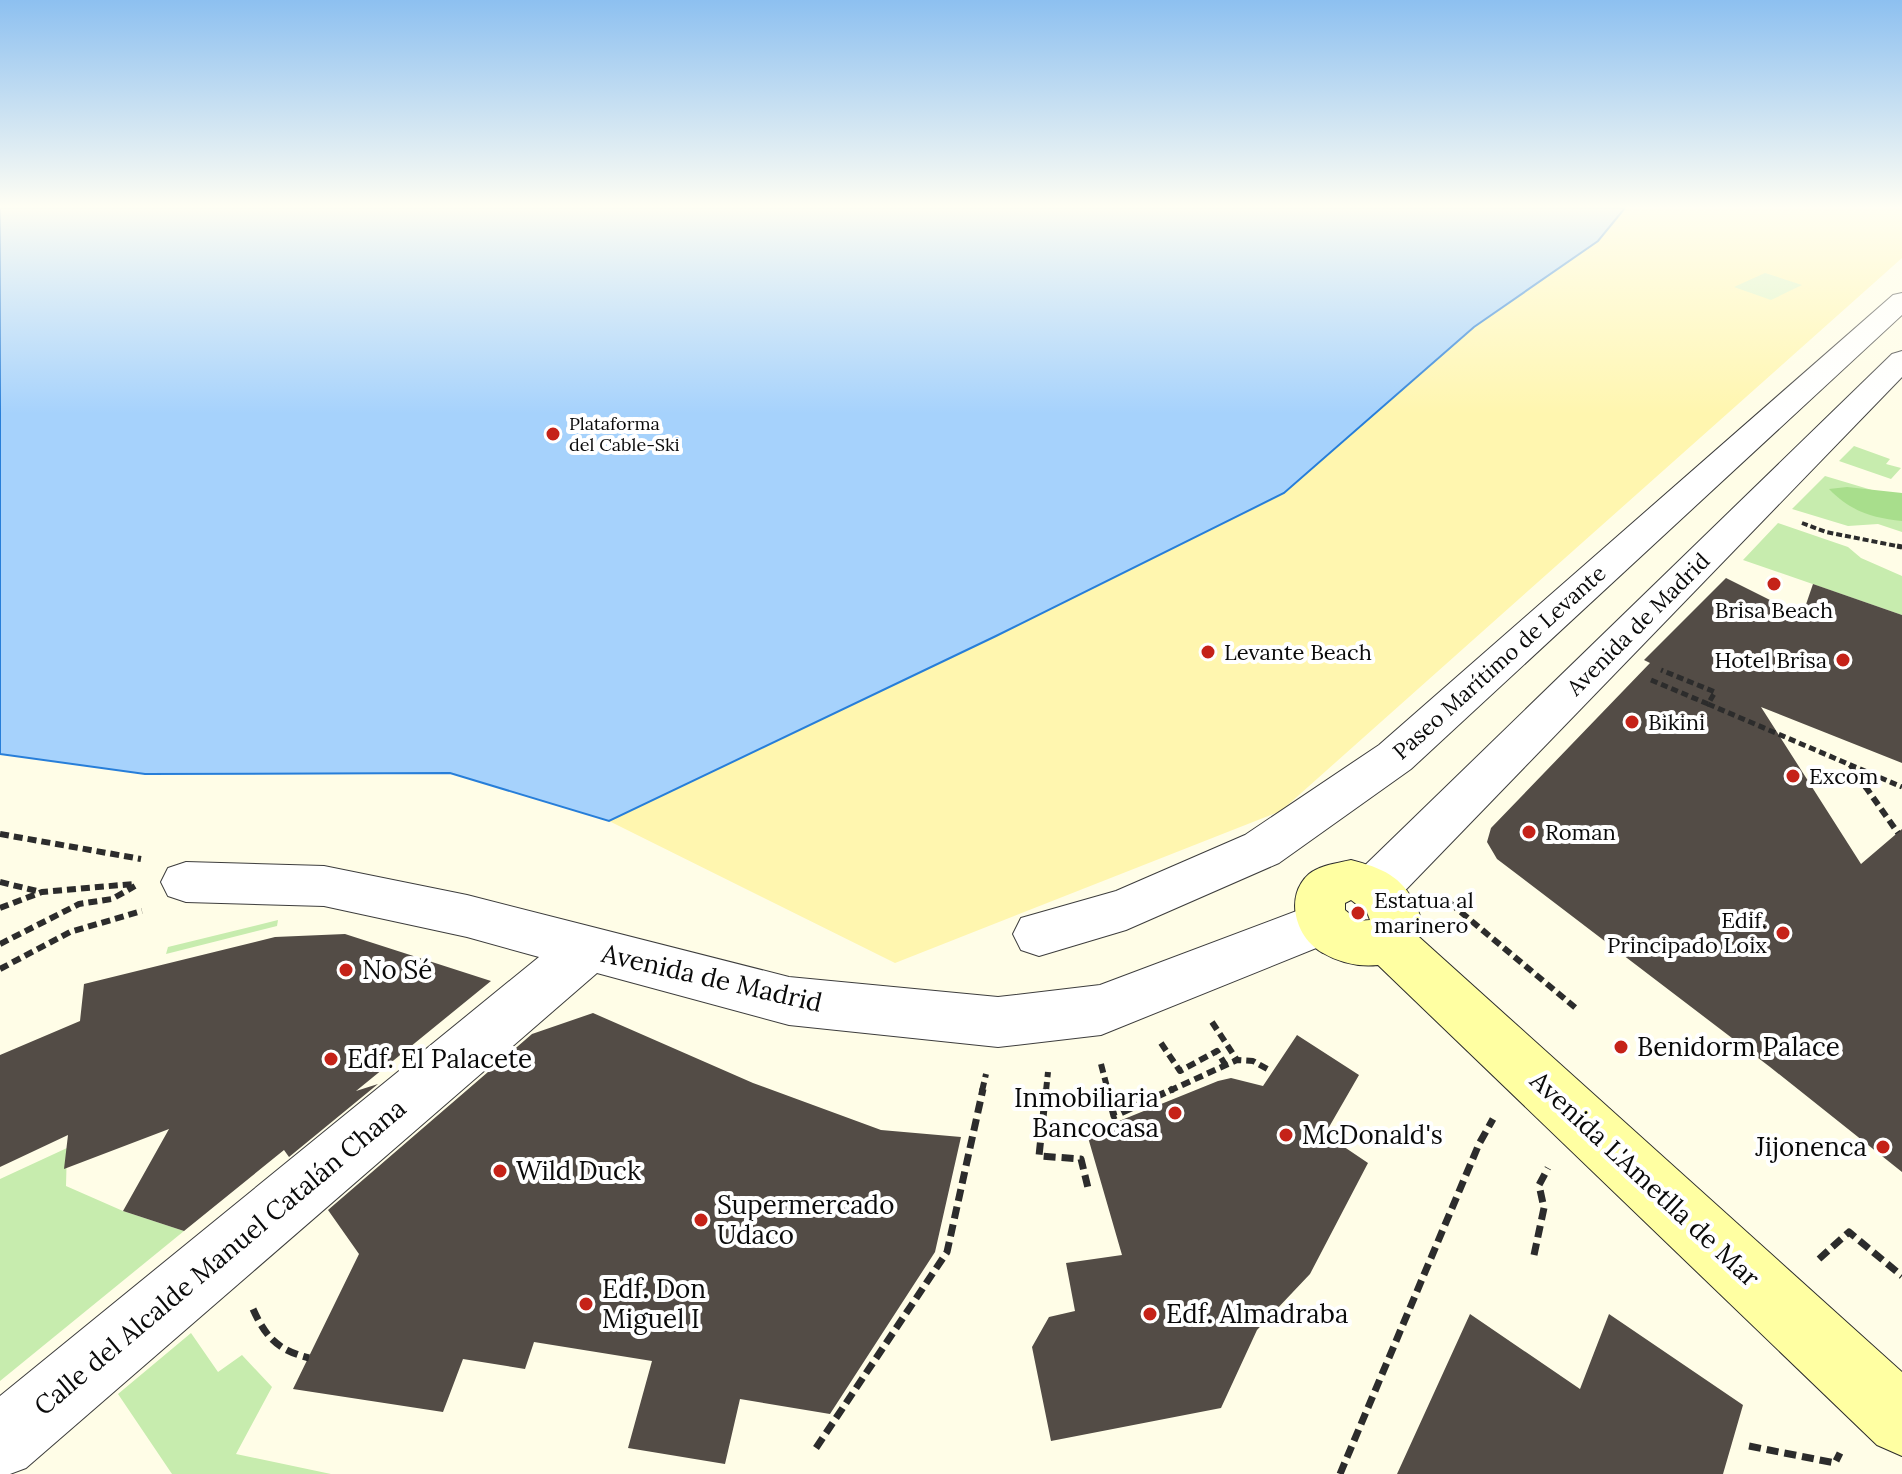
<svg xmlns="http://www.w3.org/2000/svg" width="1902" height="1474" font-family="Lora,serif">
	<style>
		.green { fill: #c7ecae }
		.forest { fill: #a8de8c }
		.sand { fill: #fff6af }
		.pitch { fill: #dcf3c0 }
		.water { fill: #a6d2fc; stroke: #277ed9; stroke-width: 2 }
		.building { fill: #534c46 }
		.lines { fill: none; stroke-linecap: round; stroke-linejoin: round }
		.street-casing { stroke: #3d3d3d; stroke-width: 2 }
		.secondary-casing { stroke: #2c2c2c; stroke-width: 2 }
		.path-far3 { stroke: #2c2c2c; stroke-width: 4; stroke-dasharray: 6 3; stroke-linecap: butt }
		.path-far2 { stroke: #2c2c2c; stroke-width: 5; stroke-dasharray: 7 4; stroke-linecap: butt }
		.path-far1 { stroke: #2c2c2c; stroke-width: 6; stroke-dasharray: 9 5; stroke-linecap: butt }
		.path { stroke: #2c2c2c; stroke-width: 7; stroke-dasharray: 12 6; stroke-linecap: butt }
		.street { fill: #fff; fill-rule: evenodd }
		.secondary { fill: #ffffa2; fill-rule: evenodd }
		.poi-dot { fill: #c52218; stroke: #fff; stroke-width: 3 }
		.labels { text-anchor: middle; stroke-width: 8; stroke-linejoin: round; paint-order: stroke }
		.far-poi-label { font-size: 18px; fill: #0a0a0a; stroke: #fff; text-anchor: start }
		.poi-label { font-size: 22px; fill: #0a0a0a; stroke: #fff; text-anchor: start }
		.street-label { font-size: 22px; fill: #0a0a0a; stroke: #fff }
		.near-poi-label { font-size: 26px; fill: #0a0a0a; stroke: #fff; text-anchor: start }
		.near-street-label { font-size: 26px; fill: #0a0a0a; stroke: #fff }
	</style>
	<rect width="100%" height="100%" fill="#fffde7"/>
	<!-- green -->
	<g class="green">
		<polygon points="1854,446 1890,459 1886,464 1901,468 1891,479 1839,461"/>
		<polygon points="1825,476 1902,499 1902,532 1878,524 1848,526 1792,509"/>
		<polygon points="1778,523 1848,547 1861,558 1902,576 1902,615 1743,560"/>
		<polygon points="278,920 277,926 166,954 168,947"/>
		<polygon points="67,1148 66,1186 123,1211 184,1231 0,1381 0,1179"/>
		<polygon points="191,1333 218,1372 242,1355 272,1387 236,1454 331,1474 172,1474 118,1394"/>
	</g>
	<!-- forest -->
	<path class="forest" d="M1847,487l55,6v28c-30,-3 -52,-10 -73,-32z"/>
	<!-- sand -->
	<polygon class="sand" points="1625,208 1902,208 1902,258 1281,811 895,963 609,821 1284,493 1474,327 1598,241"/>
	<!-- pitch -->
	<polygon class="pitch" points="1765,273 1802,285 1771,300 1734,287"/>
	<!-- water -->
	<polygon class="water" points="0,208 1625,208 1598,241 1474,327 1284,493 996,636 609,821 450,773 145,774 0,754"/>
	<!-- building -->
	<g class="building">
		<polygon points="1726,578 1802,616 1813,584 1902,615 1902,763 1761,707 1861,864 1902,829 1902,1172 1770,1067 1497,859 1487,842 1491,828 1650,663 1644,660"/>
		<polygon points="345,934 491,981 356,1091 378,1084 289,1157 284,1150 184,1231 123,1211 169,1129 64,1169 68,1135 0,1167 0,1055 80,1021 84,984 275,937"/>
		<polygon points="593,1013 753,1083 881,1130 961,1137 935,1252 830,1414 740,1399 725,1464 628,1448 652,1361 534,1342 525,1369 463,1359 443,1412 293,1389 359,1254 328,1210 532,1034"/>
		<polygon points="1297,1035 1359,1075 1325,1134 1368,1163 1310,1274 1257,1330 1221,1408 1051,1441 1032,1347 1049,1317 1075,1311 1066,1263 1122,1255 1087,1134 1218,1081 1231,1078 1263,1086"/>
		<polygon points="1470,1314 1580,1389 1609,1314 1743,1405 1723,1474 1397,1474"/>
	</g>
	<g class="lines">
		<defs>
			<g id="street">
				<polygon points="1902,293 1902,315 1411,769 1279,863 1126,930 1039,956 1021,950 1013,934 1021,918 1116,891 1245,835 1379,745 1893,295"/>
				<polygon points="1902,351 1902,377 1392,904 1374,910 1356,904 1349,889 1356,874 1892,354"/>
				<polygon points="186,862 324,866 467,895 789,977 998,997 1100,985 1323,901 1341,908 1349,923 1341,938 1101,1035 998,1047 789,1025 597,973 26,1468 10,1474 0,1474 0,1396 539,957 467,937 324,906 186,902 168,896 161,882 168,868"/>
			</g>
			<path id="secondary" d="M1351,860c31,8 51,16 65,46 5,10 8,20 3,31l483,435v84l-25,-11 -499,-480c-19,2 -38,-2 -55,-12 -28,-15 -39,-57 -14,-79 11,-9 29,-11 42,-14zM1351,900l16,12 3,8 -12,1 -13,-11v-7z"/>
		</defs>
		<!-- street casing -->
		<use href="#street" class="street-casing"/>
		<!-- secondary casing -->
		<use href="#secondary" class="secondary-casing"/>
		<!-- path-far3 -->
		<polyline class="path-far3" points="1802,523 1826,532 1902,547"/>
		<!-- path-far2 -->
		<g class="path-far2">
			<polyline points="1897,546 1902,547"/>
			<polyline points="1651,680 1708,704 1715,692 1661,670"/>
			<polyline points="1708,704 1902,787"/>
			<polyline points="1850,765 1866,788"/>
		</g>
		<!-- path-far1 -->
		<g class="path-far1">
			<polyline points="1865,786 1898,833"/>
			<polyline points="0,834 141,859"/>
			<polyline points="0,882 41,892"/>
			<polyline points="1450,903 1577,1009"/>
			<polyline points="0,908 42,892 133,884"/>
			<polyline points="0,944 79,904 112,899 135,886"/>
			<polyline points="0,969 70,932 142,911"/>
			<polyline points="1212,1022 1237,1060"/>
			<polyline points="1161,1043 1180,1071 1217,1051 1226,1066"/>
			<polyline points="1101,1064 1108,1091"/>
			<polyline points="982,1091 986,1074"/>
			<polyline points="1046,1091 1048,1072"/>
			<polyline points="1169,1091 1237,1060 1253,1061 1269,1070"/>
		</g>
		<!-- path -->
		<g class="path">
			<polyline points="1046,1089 1039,1156 1081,1159 1089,1192"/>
			<polyline points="1107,1089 1114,1116 1173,1089"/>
			<polyline points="1534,1255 1544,1208 1539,1185 1548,1168"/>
			<polyline points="1819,1259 1849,1232 1902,1276"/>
			<path d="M253,1309c13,29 25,41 56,49"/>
			<polyline points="1749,1446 1835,1463 1840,1453"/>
			<polyline points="816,1448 947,1252 983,1089"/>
			<polyline points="1340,1474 1479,1144 1493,1119"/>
		</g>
		<!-- street -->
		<use href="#street" class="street"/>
		<!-- secondary -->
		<use href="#secondary" class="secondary"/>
	</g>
	<!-- sky -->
	<linearGradient id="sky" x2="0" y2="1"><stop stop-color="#8dc0f0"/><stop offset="0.5" stop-color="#fffef4"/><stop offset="1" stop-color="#fffef4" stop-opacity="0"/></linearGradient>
	<rect width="1902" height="414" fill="url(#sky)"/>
	<!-- markers -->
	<g class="poi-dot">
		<circle cx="553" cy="434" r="8"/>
		<circle cx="1774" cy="584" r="8"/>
		<circle cx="1208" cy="652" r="8"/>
		<circle cx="1843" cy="660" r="8"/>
		<circle cx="1632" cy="722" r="8"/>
		<circle cx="1793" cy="776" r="8"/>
		<circle cx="1529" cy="832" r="8"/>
		<circle cx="1358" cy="913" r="8"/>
		<circle cx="1783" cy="933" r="8"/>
		<circle cx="346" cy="970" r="8"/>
		<circle cx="1621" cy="1047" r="8"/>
		<circle cx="331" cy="1059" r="8"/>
		<circle cx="1175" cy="1113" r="8"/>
		<circle cx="1286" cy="1135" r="8"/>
		<circle cx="1883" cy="1147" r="8"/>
		<circle cx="500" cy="1171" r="8"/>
		<circle cx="701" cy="1220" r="8"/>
		<circle cx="586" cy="1304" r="8"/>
		<circle cx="1150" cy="1314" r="8"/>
	</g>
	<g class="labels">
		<!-- far-poi labels -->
		<g class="far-poi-label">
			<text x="569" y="430">Plataforma<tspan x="569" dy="21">del Cable-Ski</tspan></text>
		</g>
		<!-- poi labels -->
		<g class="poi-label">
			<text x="1774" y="618" text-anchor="middle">Brisa Beach</text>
			<text x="1224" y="660">Levante Beach</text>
			<text x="1827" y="668" text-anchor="end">Hotel Brisa</text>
			<text x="1648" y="730">Bikini</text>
			<text x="1809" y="784">Excom</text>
			<text x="1545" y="840">Roman</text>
			<text x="1374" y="908">Estatua al<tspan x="1374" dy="25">marinero</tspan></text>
			<text x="1767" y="928" text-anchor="end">Edif.<tspan x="1767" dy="25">Principado Loix</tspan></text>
		</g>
		<!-- street labels -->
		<g class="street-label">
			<text transform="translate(1638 624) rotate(-45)" y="8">Avenida de Madrid</text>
			<text transform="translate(1499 662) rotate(-42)" y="8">Paseo Marítimo de Levante</text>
		</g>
		<!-- near-poi labels -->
		<g class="near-poi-label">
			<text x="362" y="979">No Sé</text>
			<text x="1637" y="1056">Benidorm Palace</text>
			<text x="347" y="1068">Edf. El Palacete</text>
			<text x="1159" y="1107" text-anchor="end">Inmobiliaria<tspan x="1159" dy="30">Bancocasa</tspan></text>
			<text x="1302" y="1144">McDonald's</text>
			<text x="1867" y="1156" text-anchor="end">Jijonenca</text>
			<text x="516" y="1180">Wild Duck</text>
			<text x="717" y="1214">Supermercado<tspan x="717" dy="30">Udaco</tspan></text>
			<text x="602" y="1298">Edf. Don<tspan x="602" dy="30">Miguel I</tspan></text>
			<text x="1166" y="1323">Edf. Almadraba</text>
		</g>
		<!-- near-street labels -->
		<g class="near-street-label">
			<text transform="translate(712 978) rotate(13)" y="9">Avenida de Madrid</text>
			<text transform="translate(1645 1179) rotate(43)" y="9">Avenida L'Ametlla de Mar</text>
			<text transform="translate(220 1257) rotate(-40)" y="9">Calle del Alcalde Manuel Catalán Chana</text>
		</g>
	</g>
</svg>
